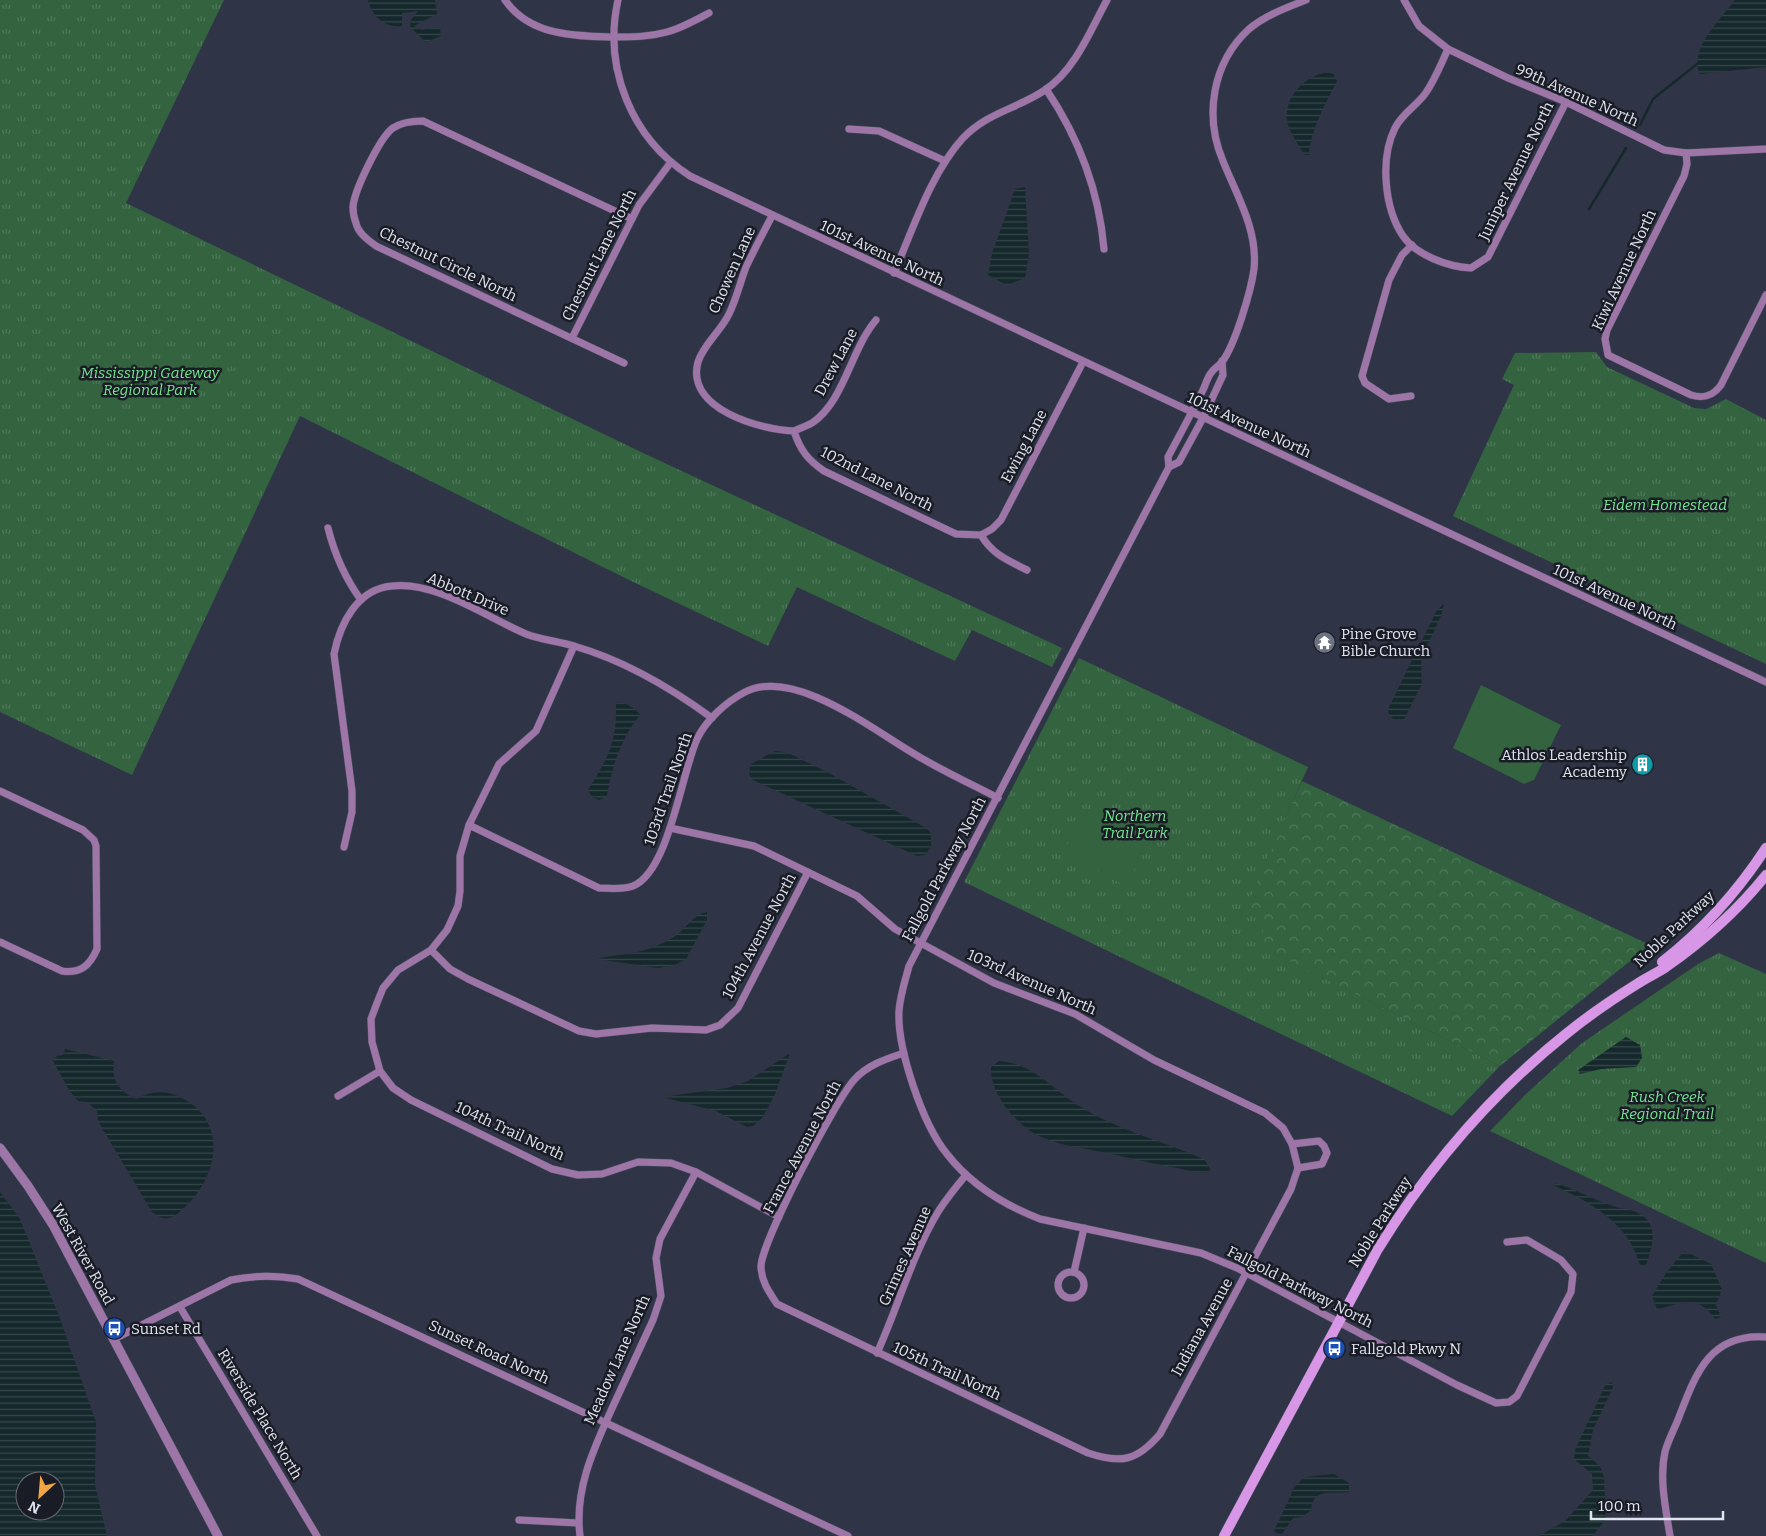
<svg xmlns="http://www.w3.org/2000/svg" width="1766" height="1536" font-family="Bitter,serif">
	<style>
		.forest { fill: url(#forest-crowns) }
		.park { fill: url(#park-tufts) }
		.pitch { fill: #33633f }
		.water { fill: url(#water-rules); fill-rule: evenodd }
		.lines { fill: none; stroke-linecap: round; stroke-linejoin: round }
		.stream { stroke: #15282b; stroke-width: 2.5 }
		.minor-casing { stroke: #4b5062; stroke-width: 8 }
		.tertiary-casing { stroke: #4b5062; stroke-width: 10 }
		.secondary-casing { stroke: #4b5062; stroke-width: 11 }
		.minor { stroke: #9d75a6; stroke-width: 7 }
		.tertiary { stroke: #9d75a6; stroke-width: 9 }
		.secondary { stroke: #d897e6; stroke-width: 10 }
		.labels { text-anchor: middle; stroke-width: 5; stroke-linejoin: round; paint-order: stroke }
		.street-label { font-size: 15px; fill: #e0e4f0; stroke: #1a1c25 }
		.park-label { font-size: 15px; font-style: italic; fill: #74e791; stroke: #1a1c25 }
		.poi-label { font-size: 15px; fill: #e0e4f0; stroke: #1a1c25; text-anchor: start }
	</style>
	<defs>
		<pattern id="forest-crowns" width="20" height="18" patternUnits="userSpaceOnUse" patternTransform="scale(1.25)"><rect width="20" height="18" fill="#33633f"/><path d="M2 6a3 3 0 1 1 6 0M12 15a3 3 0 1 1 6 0" fill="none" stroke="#50795b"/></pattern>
		<pattern id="park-tufts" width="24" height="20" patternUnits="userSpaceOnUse" patternTransform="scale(1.25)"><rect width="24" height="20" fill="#33633f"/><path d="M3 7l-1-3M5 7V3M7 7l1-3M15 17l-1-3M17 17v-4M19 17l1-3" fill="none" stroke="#50795b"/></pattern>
		<pattern id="water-rules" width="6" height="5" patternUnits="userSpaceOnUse" patternTransform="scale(1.25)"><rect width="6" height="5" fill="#15282b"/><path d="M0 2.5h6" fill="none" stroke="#37474a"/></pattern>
	</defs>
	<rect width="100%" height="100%" fill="#2f3447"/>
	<!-- forest -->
	<polygon class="forest" points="1302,781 1650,945 1500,1066 1256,945 1244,909"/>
	<!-- park -->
	<g class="park">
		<polygon points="0,0 224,0 126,203 641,452 1062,648 1052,667 972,630 955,661 797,587 768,646 629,580 300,416 132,775 0,712"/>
		<polygon points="1596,352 1607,367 1694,408 1706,409 1726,399 1766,420 1766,664 1453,516 1514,385 1502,379 1515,353"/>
		<polygon points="1079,658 1308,767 1245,909 1267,921 1257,945 1500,1066 1452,1116 964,882"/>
		<polygon points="1719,953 1766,974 1766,1263 1490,1131 1526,1094 1582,1043 1698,964"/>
	</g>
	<!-- pitch -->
	<g class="pitch">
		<polygon points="1481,685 1561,725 1534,780 1524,784 1453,748"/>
		<polygon points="1103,811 1127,818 1154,835 1128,881 1120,883 1064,851 1082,818"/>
	</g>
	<!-- water -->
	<g class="water">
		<path d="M368,0h67l2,14 -23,12 8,4 14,-3 4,2 1,7 -15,6 -16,-15 1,-7 7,-9 -16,2v13c-18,2 -30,-10 -34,-26z"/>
		<path d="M1735,0h31v67l-66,7c-12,-25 21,-55 35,-74z"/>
		<path d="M1328,72l5,2 4,7c-12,24 -26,47 -28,74h-4c-5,-6 -17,-26 -18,-34 -3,-25 18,-45 41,-49z"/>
		<polygon points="1025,187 1029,254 1025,278 1007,285 988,275 992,254 1015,189"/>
		<polygon points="1444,604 1441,616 1421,659 1422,684 1404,719 1393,719 1388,712 1389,707 1437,610"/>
		<path d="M616,702c10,0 19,6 24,13 -19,23 -28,52 -33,81l-8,4 -7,-3 -4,-7c21,-34 29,-47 28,-88z"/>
		<polygon points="775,751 786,752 827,772 926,828 931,833 931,847 925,855 917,856 753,780 749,774 751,764"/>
		<path d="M707,912v8l-21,39 -11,6 -17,3 -61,-9c30,-7 48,-4 77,-22 12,-8 19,-22 33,-25z"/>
		<polygon points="1626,1037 1640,1045 1642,1058 1636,1067 1601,1069 1580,1074 1578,1070"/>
		<path d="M65,1049l49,12c-3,20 5,30 22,38 14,-8 29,-9 44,-2 47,22 40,76 7,108 -5,4 -11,12 -18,13 -7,2 -12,-3 -17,-6l-54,-91 -1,-10 -10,-9 -9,-1 -9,-11 -16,-29 4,-5 6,-1z"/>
		<polygon points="790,1053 775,1094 763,1117 753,1126 747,1127 716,1111 662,1097 727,1088 748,1081"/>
		<path d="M999,1061c29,2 47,21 70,38 41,30 91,40 136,61l5,9 -2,4 -12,-1c-31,-6 -62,-13 -94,-20 -20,-4 -44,-7 -63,-16 -23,-12 -49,-41 -48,-69z"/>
		<path d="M1556,1183c18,6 35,15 54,22 8,4 18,3 26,7 24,11 17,34 10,53h-6c-12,-42 -48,-62 -85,-79z"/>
		<path d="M0,1192l20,27 39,97 37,106 -1,63 12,51h-107zM25,1481h30v30h-30z"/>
		<path d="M1684,1251l27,13 11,25 -6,16 5,12 -6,2c-20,-27 -31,-15 -58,-10l-5,-13 14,-23z"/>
		<polygon points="1612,1382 1613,1387 1593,1430 1588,1456 1600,1466 1604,1477 1606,1519 1592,1536 1539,1536 1565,1521 1593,1490 1592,1474 1574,1459 1575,1450 1606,1384"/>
		<path d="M1334,1474l15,9v9c-16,3 -36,-6 -38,18l-9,7 -9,1 -11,16h-4l-4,-3 21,-45 10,-9z"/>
	</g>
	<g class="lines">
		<!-- stream -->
		<g class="stream">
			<polyline points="1640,125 1653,99 1697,64"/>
			<polyline points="1589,209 1626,148"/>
		</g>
		<defs>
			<g id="minor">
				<path d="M505,0c25,36 69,36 108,37 19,0 36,0 54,-5 15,-4 29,-12 42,-19"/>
				<path d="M618,0c-15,68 13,138 72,176l1076,506"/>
				<path d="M1306,0c-20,8 -40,15 -57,29 -37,34 -45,87 -26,132 14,35 35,69 31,108 -3,22 -19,76 -32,93 -3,4 -8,6 -11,11 -4,5 -5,11 -8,17 -11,22 -23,45 -35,67l1,10 -260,499c-4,15 -9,30 -10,45 -2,38 24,114 48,143 24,31 57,51 93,65l161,34 36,15 220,117 39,18 13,-1 8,-6 54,-104 2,-18 -12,-14 -34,-20 -20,2"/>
				<polyline points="1404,0 1419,26 1448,49 1508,78 1566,102 1664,150 1686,153 1766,149"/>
				<path d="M1448,49c-7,15 -13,31 -23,45 -9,12 -23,20 -30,34 -15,30 -11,80 8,108 13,19 45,31 68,32l17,-11 78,-155"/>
				<path d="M1046,89c33,49 53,102 58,160"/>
				<polyline points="849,129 879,131 945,161"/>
				<path d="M1686,153l1,11 -3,12 -77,154 -2,9 3,16 83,40c13,4 22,1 30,-10l45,-90"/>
				<path d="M772,216c-9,17 -18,34 -26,51 -6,16 -10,33 -17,47 -8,17 -26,31 -31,48 -13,47 63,68 96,69 6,19 14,29 30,40l132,63 25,1c11,19 26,25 46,35"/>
				<path d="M894,273c19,-44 37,-100 69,-135 25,-26 54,-29 82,-48 30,-20 45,-59 62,-90"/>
				<polyline points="572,338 639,205 671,162"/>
				<path d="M624,363l-248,-117c-8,-6 -18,-13 -20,-23 -2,-5 -3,-11 -3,-16 1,-16 27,-70 40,-79 9,-6 21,-7 30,-7l209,98"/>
				<polyline points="1411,396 1389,399 1365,383 1362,376 1389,280 1402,255 1412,245"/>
				<path d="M794,431c6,-3 13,-5 18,-8 32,-21 39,-74 64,-103"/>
				<polyline points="1169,467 1179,462 1203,418 1223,375 1222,361"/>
				<path d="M328,528c7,28 17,50 33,72"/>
				<polyline points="981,535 992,529 1001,520 1083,362"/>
				<polyline points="574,646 536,731 499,764 469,825 460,856 460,891 458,906 447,930 431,950 398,970 383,988 377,1003 371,1019 372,1042 380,1071 393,1088 411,1100 552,1169 578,1175 602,1174 638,1162 671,1163 696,1172 779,1217"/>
				<path d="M0,791l83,39 11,10 2,6 1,103c-7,16 -16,25 -35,22l-62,-29"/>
				<path d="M469,825l130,63c11,0 23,2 34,-2 36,-15 48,-111 64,-147 9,-19 29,-37 48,-47 51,-26 134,43 178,67 24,14 50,26 75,39"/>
				<path d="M670,828l84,18 103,50 38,33 99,54 81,31 79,46 111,53 18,15 9,16 6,24 -7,21 -131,245c-23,27 -39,30 -72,19l-311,-149c-8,-12 -16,-23 -16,-38 1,-25 74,-165 93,-186 13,-15 32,-21 50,-27"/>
				<path d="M344,847l8,-35v-21l-18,-137c6,-30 23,-65 58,-68 44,-5 94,31 134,48 15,6 32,7 48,12 49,14 97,42 138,72"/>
				<polyline points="431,950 450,969 468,979 579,1031 596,1034 652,1028 706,1030 720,1025 738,1008 808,872"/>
				<polyline points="338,1096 380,1071"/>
				<polyline points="1292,1144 1319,1141 1324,1146 1327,1153 1322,1164 1298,1168"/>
				<circle cx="1071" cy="1285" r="13"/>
				<polyline points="1074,1272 1084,1228"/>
				<polyline points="180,1307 317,1536"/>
				<path d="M114,1339l117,-59c24,-5 43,-5 67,-1l550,257"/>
				<path d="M877,1353c21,-46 35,-98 61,-141 8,-13 18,-25 28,-37"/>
				<polyline points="519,1520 578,1523"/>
				<path d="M580,1536c-6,-48 15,-90 34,-132 13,-28 26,-56 39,-84l8,-24 -5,-38 4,-19 36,-67"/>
				<path d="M1670,1536c-4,-26 -11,-57 -5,-84 3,-12 10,-24 14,-35 17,-44 31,-84 87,-80"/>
			</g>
			<polyline id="tertiary" points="0,1148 28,1186 53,1225 218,1536"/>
			<g id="secondary">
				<path d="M1662,962c41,-32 76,-71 104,-114"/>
				<path d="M1224,1536l154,-287c50,-81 113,-155 188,-215 22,-18 47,-35 71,-50 9,-6 20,-11 29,-17 37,-26 72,-57 100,-92"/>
			</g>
		</defs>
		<!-- minor casing -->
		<use href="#minor" class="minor-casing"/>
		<!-- tertiary casing -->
		<use href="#tertiary" class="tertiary-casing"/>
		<!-- secondary casing -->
		<use href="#secondary" class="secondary-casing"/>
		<!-- minor -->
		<use href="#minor" class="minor"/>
		<!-- tertiary -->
		<use href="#tertiary" class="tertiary"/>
		<!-- secondary -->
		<use href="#secondary" class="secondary"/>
	</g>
	<!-- icons -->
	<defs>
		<symbol id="temple-disc" viewBox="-11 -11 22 22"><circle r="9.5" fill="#6b7280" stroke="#1a1c25"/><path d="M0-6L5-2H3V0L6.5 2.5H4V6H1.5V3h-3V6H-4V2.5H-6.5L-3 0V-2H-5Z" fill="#fff"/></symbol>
		<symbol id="building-disc" viewBox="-11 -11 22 22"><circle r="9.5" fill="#0f9aa8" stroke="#1a1c25"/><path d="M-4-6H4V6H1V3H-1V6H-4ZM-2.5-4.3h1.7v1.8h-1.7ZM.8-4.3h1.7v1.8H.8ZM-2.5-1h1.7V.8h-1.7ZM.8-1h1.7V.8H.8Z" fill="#fff"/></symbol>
		<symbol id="bus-disc" viewBox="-11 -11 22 22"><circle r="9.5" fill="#1a4fb4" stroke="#1a1c25"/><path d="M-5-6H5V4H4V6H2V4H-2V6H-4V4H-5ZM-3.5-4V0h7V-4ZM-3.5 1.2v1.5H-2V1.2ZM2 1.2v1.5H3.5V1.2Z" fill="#fff"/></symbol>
	</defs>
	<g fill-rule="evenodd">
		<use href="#temple-disc" x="1312" y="630" width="25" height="25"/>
		<use href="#building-disc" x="1630" y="752" width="25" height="25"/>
		<use href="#bus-disc" x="102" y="1316" width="25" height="25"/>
		<use href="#bus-disc" x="1322" y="1336" width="25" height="25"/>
	</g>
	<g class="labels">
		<!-- street labels -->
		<g class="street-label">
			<text transform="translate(1577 95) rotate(24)" y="5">99th Avenue North</text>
			<text transform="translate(1516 171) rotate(-64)" y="5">Juniper Avenue North</text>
			<text transform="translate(882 253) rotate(25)" y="5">101st Avenue North</text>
			<text transform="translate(599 255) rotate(-63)" y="5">Chestnut Lane North</text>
			<text transform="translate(448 264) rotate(26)" y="5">Chestnut Circle North</text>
			<text transform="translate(732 270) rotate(-66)" y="5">Chowen Lane</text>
			<text transform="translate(1624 270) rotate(-65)" y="5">Kiwi Avenue North</text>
			<text transform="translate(836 362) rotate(-62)" y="5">Drew Lane</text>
			<text transform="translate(1249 425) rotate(25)" y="5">101st Avenue North</text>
			<text transform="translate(1024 446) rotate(-62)" y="5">Ewing Lane</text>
			<text transform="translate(877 479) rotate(27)" y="5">102nd Lane North</text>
			<text transform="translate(468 594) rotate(23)" y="5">Abbott Drive</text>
			<text transform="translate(1615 597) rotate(25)" y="5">101st Avenue North</text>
			<text transform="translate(668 789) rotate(-71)" y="5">103rd Trail North</text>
			<text transform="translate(944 869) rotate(-62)" y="5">Fallgold Parkway North</text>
			<text transform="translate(1674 929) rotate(-43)" y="5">Noble Parkway</text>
			<text transform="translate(759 936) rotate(-62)" y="5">104th Avenue North</text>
			<text transform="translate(1032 982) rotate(24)" y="5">103rd Avenue North</text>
			<text transform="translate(510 1131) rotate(25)" y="5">104th Trail North</text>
			<text transform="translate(802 1147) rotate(-62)" y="5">France Avenue North</text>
			<text transform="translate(1380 1222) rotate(-58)" y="5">Noble Parkway</text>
			<text transform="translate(83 1254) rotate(61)" y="5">West River Road</text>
			<text transform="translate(905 1256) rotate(-66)" y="5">Grimes Avenue</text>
			<text transform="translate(1300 1287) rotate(27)" y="5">Fallgold Parkway North</text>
			<text transform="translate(1202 1327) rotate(-61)" y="5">Indiana Avenue</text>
			<text transform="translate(489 1352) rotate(25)" y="5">Sunset Road North</text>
			<text transform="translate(617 1360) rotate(-66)" y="5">Meadow Lane North</text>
			<text transform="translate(947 1371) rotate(25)" y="5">105th Trail North</text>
			<text transform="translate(260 1414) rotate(59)" y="5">Riverside Place North</text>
		</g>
		<!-- park labels -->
		<g class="park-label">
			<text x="150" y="378">Mississippi Gateway<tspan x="150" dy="17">Regional Park</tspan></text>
			<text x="1665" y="510">Eidem Homestead</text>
			<text x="1135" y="821">Northern<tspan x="1135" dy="17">Trail Park</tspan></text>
			<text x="1667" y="1102">Rush Creek<tspan x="1667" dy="17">Regional Trail</tspan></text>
		</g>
		<!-- poi labels -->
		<g class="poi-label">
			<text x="1341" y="639">Pine Grove<tspan x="1341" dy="17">Bible Church</tspan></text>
			<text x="1627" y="760" text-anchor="end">Athlos Leadership<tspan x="1627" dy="17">Academy</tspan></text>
			<text x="131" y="1334">Sunset Rd</text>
			<text x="1351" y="1354">Fallgold Pkwy N</text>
		</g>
	</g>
	<!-- north arrow -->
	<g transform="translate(40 1496) rotate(206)"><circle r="24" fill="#1a1c25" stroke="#696c76"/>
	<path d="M0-4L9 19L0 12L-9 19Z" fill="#f2a540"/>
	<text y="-8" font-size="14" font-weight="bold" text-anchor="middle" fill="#e0e4f0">N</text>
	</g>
	<!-- scale -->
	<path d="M1591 1511v8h132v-8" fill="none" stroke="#e0e4f0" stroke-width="2.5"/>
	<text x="1598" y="1511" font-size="15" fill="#e0e4f0" stroke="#1a1c25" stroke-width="4" paint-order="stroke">100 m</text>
</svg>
